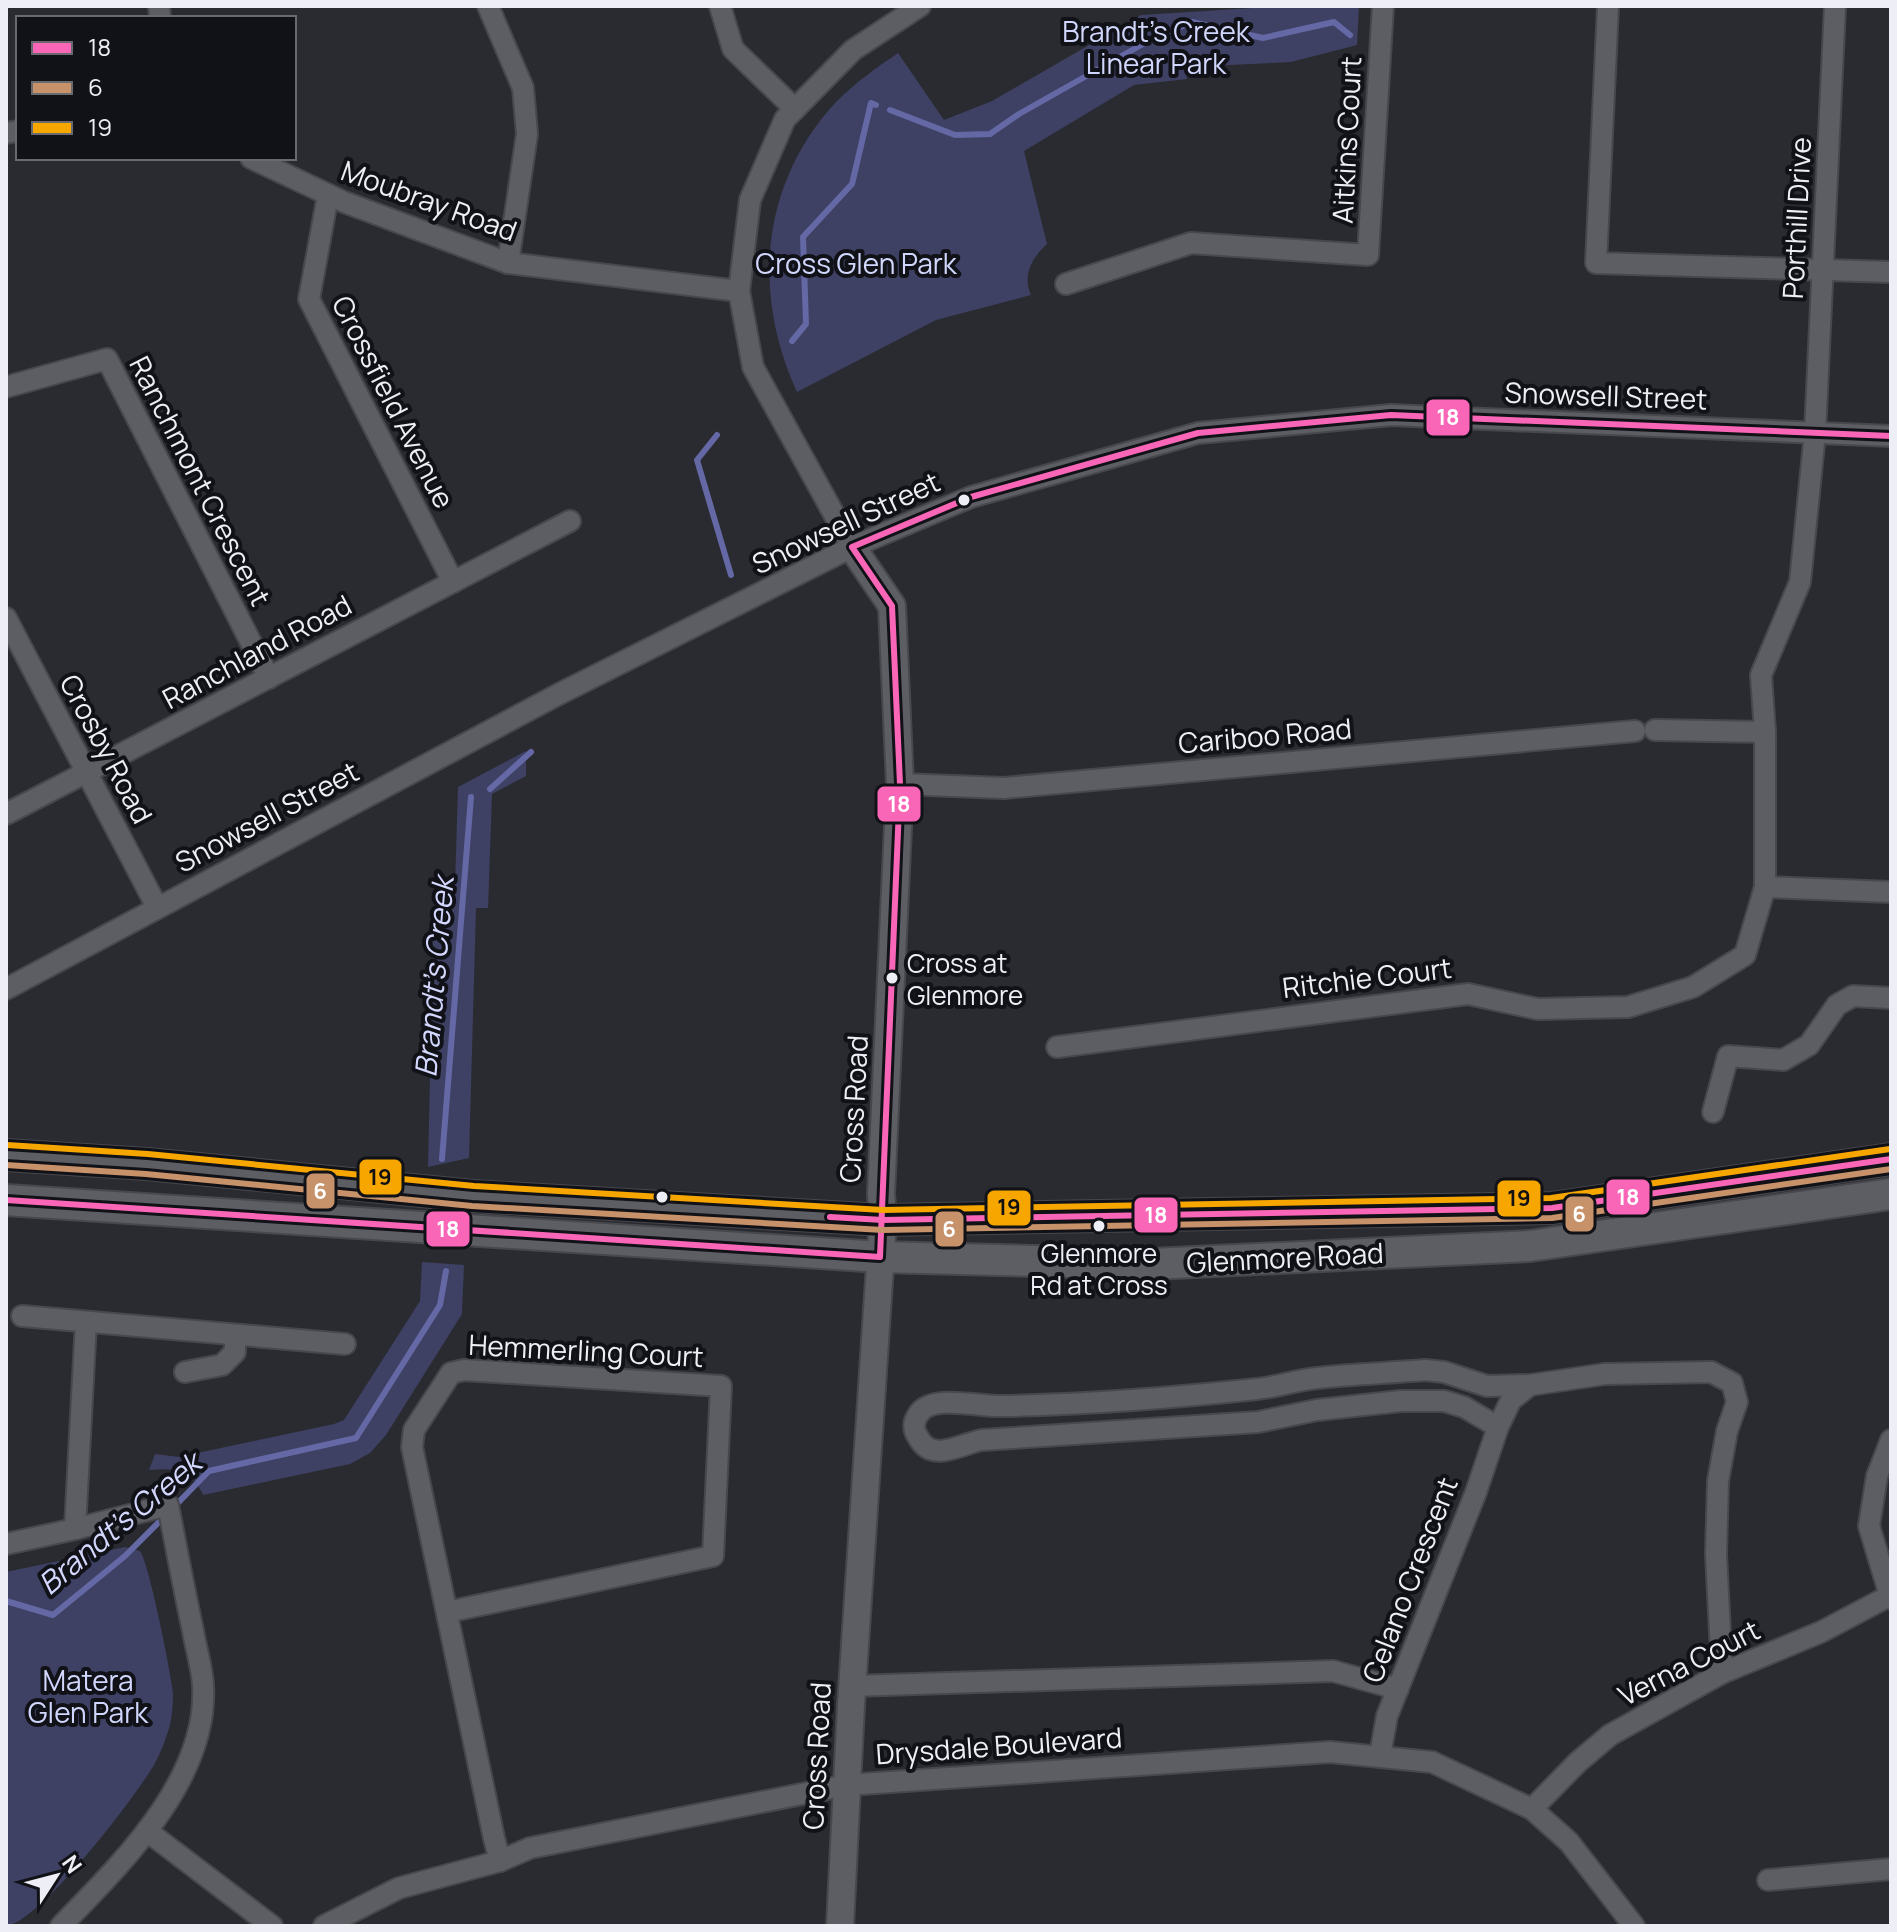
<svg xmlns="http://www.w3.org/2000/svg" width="1897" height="1932" font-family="Manrope,sans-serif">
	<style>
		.green { fill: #3e4163 }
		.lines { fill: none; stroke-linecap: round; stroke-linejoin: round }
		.stream { stroke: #6468a5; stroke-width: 6 }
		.minor-casing { stroke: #47484d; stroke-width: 24 }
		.tertiary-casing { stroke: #47484d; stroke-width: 30 }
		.secondary-casing { stroke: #47484d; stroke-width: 34 }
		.minor { stroke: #5d5e63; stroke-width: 20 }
		.tertiary { stroke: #5d5e63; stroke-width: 26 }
		.secondary { stroke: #5d5e63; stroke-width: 30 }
		.bus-1-casing { stroke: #111217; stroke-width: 12 }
		.bus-2-casing { stroke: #111217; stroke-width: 12 }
		.bus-3-casing { stroke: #111217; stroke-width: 12 }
		.bus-1 { stroke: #fa66b7; stroke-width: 6 }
		.bus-2 { stroke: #c7916a; stroke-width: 6 }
		.bus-3 { stroke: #f7a600; stroke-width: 6 }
		.bus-dot { fill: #edeef6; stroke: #111217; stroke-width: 3 }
		.labels { text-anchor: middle; stroke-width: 8; stroke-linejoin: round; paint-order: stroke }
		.bus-label { font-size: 26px; fill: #edeef6; stroke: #111217; text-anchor: start }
		.park-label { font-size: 28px; fill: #d1d6fc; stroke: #111217 }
		.street-label { font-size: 28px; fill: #edeef6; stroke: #111217 }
		.water-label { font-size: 30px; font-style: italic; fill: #d4d8ff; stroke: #111217 }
		.line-badge { stroke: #111217; stroke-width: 3 }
		.badge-label { font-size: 22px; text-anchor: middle; font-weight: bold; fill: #fff }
		.pale-badge-label { font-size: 22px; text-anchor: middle; font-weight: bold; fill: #111 }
	</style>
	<rect width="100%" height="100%" fill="#2a2b31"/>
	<!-- green -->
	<g class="green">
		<path d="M1282,6h77l-2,39 -66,17 -105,5 1,12 -53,6 -110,66 23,93c-15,14 -25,31 -16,51l-95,25 -139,72c-45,-98 -37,-208 39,-290 19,-19 40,-34 62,-49l46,67 48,-19 149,-86z"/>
		<polygon points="526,751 526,776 492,794 488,908 476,908 469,1158 428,1167 434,900 455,886 458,787"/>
		<path d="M422,1262l42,3 -2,49 -76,121 -16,18 -20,11 -147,31c-9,-24 -30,-28 -54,-25l6,-16 24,3 155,-33 10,-4 76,-119z"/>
		<path d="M125,1547l15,4c9,12 31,123 33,143 0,11 -1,21 -3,31 -4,14 -9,27 -16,40 -19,32 -114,157 -148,161v-354z"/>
	</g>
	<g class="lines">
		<!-- stream -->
		<g class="stream">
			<polyline points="890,110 955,135 990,134 1019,114 1150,40 1192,22 1263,38 1334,22 1350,35"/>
			<polyline points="792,341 806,324 803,237 852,184 871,103 876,105"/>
			<polyline points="717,435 697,460 731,575"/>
			<polyline points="490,789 531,752"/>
			<polyline points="442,1159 471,797"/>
			<polyline points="174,1507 209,1471 356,1438 440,1305 446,1271"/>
			<polyline points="6,1601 53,1615 125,1556 166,1515"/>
		</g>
		<defs>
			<g id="minor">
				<polyline points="159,6 160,18"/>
				<polyline points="488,6 523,88 527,134 508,263"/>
				<polyline points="720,6 733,49 795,109"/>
				<polyline points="1608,6 1596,263 1891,272"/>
				<polyline points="1835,6 1815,433 1800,582 1761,675 1765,732 1765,887 1891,892"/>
				<polyline points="6,133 18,131"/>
				<polyline points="251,158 344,202 508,263 739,291"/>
				<polyline points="328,195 309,299 453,582"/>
				<polyline points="1066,284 1191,243 1368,255 1383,6"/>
				<polyline points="6,387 107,359 269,678"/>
				<polyline points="852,547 753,367 739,291 750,200 785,119 853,50 920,6"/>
				<polyline points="6,618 157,907"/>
				<polyline points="1655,730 1765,732"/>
				<polyline points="900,784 1004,788 1635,731"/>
				<polyline points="6,814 570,521"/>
				<polyline points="6,989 559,694 852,547 971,497 1198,433 1391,415 1891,436"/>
				<polyline points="1057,1047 1468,994 1538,1009 1628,1007 1693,987 1745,955 1765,887"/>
				<polyline points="1713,1112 1728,1056 1783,1060 1809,1045 1837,1005 1853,996 1891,998"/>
				<polyline points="22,1316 345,1344"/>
				<polyline points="185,1372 222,1365 235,1352 235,1335"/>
				<path d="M1498,1427l-34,-20 -20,-6h-43l-84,9 -59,12 -276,18c-22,4 -50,24 -64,-3 -5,-7 -5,-15 0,-22 11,-21 58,-9 79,-9 87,-1 174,-8 260,-17 20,-2 40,-9 60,-11 36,-4 72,-5 108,-8l19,2 43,14 43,-1"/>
				<polyline points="1891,1440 1877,1476 1869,1526 1891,1599"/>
				<polyline points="75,1529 86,1322"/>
				<path d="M6,1544l69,-15 93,-24c8,42 16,84 25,126 3,18 9,36 10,54 6,94 -82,179 -142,241"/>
				<polyline points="447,1612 713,1556 721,1386 464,1370 451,1373 414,1430 412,1447 494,1838 500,1861"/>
				<polyline points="852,1686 1333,1671 1398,1689"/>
				<polyline points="1380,1755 1387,1716 1476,1492 1498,1427 1511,1400 1530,1385 1605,1374 1711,1372 1732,1383 1737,1402 1727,1431 1718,1481 1716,1554 1722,1673"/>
				<polyline points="1532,1809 1578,1762 1610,1735 1722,1673 1821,1632 1891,1595"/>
				<polyline points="147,1831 272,1926"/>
				<polyline points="1768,1880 1891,1869"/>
				<polyline points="324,1926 399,1888 500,1861 530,1848 847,1785 1330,1752 1432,1762 1532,1809 1569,1842 1634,1926"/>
			</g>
			<polyline id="tertiary" points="840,1926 851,1705 883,1220 881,1194 900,784 892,606 852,547"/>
			<g id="secondary">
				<polyline points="6,1155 147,1164 473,1196 883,1220 1552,1208 1891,1159"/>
				<polyline points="6,1200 880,1257 1153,1264 1530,1246 1891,1194"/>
			</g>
		</defs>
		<!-- minor casing -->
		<use href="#minor" class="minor-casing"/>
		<!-- tertiary casing -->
		<use href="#tertiary" class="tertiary-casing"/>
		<!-- secondary casing -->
		<use href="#secondary" class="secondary-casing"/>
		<!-- minor -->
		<use href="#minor" class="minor"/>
		<!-- tertiary -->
		<use href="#tertiary" class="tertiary"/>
		<!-- secondary -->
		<use href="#secondary" class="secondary"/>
		<defs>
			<g id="bus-1">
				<polyline points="6,1200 880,1257 900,784 892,606 852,547 971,497 1198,433 1391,415 1891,436"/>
				<polyline points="830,1217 883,1220 1552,1208 1891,1159"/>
			</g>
			<polyline id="bus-2" points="6,1165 146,1174 472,1206 883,1230 1552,1218 1891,1169"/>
			<polyline id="bus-3" points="7,1145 148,1154 474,1186 883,1210 1551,1198 1890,1149"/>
		</defs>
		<!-- bus-1 casing -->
		<use href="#bus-1" class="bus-1-casing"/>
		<!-- bus-2 casing -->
		<use href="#bus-2" class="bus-2-casing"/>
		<!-- bus-3 casing -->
		<use href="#bus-3" class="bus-3-casing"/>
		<!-- bus-1 -->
		<use href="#bus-1" class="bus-1"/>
		<!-- bus-2 -->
		<use href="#bus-2" class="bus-2"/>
		<!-- bus-3 -->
		<use href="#bus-3" class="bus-3"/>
	</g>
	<!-- markers -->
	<g class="bus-dot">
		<circle cx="964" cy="500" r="7"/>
		<circle cx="892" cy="978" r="7"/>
		<circle cx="662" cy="1197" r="7"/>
		<circle cx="1099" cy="1226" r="7"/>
	</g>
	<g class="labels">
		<!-- bus labels -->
		<g class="bus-label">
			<text x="907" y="973">Cross at<tspan x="907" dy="32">Glenmore</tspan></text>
			<text x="1099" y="1263" text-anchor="middle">Glenmore<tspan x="1099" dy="32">Rd at Cross</tspan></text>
		</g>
		<!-- park labels -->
		<g class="park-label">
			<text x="1156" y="42">Brandt's Creek<tspan x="1156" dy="32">Linear Park</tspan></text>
			<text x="856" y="274">Cross Glen Park</text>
			<text x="88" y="1691">Matera<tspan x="88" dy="32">Glen Park</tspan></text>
		</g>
		<!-- street labels -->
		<g class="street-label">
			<text transform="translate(1347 140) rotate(-87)" y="10">Aitkins Court</text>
			<text transform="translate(429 201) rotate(20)" y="10">Moubray Road</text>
			<text transform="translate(1797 218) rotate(-87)" y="10">Porthill Drive</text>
			<text transform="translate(1606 396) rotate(2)" y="10">Snowsell Street</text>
			<text transform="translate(393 402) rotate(63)" y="10">Crossfield Avenue</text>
			<text transform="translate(200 481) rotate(63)" y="10">Ranchmont Crescent</text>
			<text transform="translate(846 523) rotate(-25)" y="10">Snowsell Street</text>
			<text transform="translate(257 652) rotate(-28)" y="10">Ranchland Road</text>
			<text transform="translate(1265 736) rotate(-5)" y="10">Cariboo Road</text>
			<text transform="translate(106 749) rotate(62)" y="10">Crosby Road</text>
			<text transform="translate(267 817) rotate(-28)" y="10">Snowsell Street</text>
			<text transform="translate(1367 978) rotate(-7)" y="10">Ritchie Court</text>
			<text transform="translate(854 1109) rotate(-87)" y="10">Cross Road</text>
			<text transform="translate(1285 1258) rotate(-3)" y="10">Glenmore Road</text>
			<text transform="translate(586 1351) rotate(3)" y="10">Hemmerling Court</text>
			<text transform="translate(1410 1580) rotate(-69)" y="10">Celano Crescent</text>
			<text transform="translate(1689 1663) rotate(-27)" y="10">Verna Court</text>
			<text transform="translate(999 1746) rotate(-4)" y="10">Drysdale Boulevard</text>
			<text transform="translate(817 1756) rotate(-87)" y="10">Cross Road</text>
		</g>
		<!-- water labels -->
		<g class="water-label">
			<text transform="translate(435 977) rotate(-85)" y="10">Brandt's Creek</text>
			<text transform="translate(120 1524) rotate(-40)" y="10">Brandt's Creek</text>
		</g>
	</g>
	<g class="line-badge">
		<rect x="1425" y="398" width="46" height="39" rx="8" fill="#fa66b7"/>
		<rect x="876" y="785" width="46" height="38" rx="8" fill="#fa66b7"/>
		<rect x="358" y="1158" width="45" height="38" rx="8" fill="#f7a600"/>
		<rect x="305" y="1172" width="31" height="38" rx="8" fill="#c7916a"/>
		<rect x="1605" y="1178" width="46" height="38" rx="8" fill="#fa66b7"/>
		<rect x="1496" y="1179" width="46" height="39" rx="8" fill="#f7a600"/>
		<rect x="986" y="1189" width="46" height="38" rx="8" fill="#f7a600"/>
		<rect x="1564" y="1195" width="31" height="38" rx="8" fill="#c7916a"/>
		<rect x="1133" y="1196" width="46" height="38" rx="8" fill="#fa66b7"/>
		<rect x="934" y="1210" width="31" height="38" rx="8" fill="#c7916a"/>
		<rect x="425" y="1210" width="46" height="38" rx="8" fill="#fa66b7"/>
	</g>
	<g class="badge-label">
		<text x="1448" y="425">18</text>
		<text x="899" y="812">18</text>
		<text x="320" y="1199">6</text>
		<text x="1628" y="1205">18</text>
		<text x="1579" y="1222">6</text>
		<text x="1156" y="1223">18</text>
		<text x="949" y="1237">6</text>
		<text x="448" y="1237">18</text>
	</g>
	<g class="pale-badge-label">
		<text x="380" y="1185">19</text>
		<text x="1519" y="1206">19</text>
		<text x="1009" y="1215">19</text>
	</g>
	<!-- border -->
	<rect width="1897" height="1932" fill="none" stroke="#edeef6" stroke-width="16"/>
	<!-- legend -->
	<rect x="16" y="16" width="280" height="144" fill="#111217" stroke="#696a70" stroke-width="2"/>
	<rect x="32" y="42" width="40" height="12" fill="#fa66b7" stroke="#696a70" stroke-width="2"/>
	<text x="88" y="56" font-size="24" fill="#edeef6">18</text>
	<rect x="32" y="82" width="40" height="12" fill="#c7916a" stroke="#696a70" stroke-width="2"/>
	<text x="88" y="96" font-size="24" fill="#edeef6">6</text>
	<rect x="32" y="122" width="40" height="12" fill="#f7a600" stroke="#696a70" stroke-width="2"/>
	<text x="88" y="136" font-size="24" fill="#edeef6">19</text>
	<!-- north arrow -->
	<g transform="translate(56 1876) rotate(54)" stroke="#111217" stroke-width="6" paint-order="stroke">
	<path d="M0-6L14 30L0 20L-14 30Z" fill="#edeef6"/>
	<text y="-12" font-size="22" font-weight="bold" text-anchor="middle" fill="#edeef6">N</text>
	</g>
</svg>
